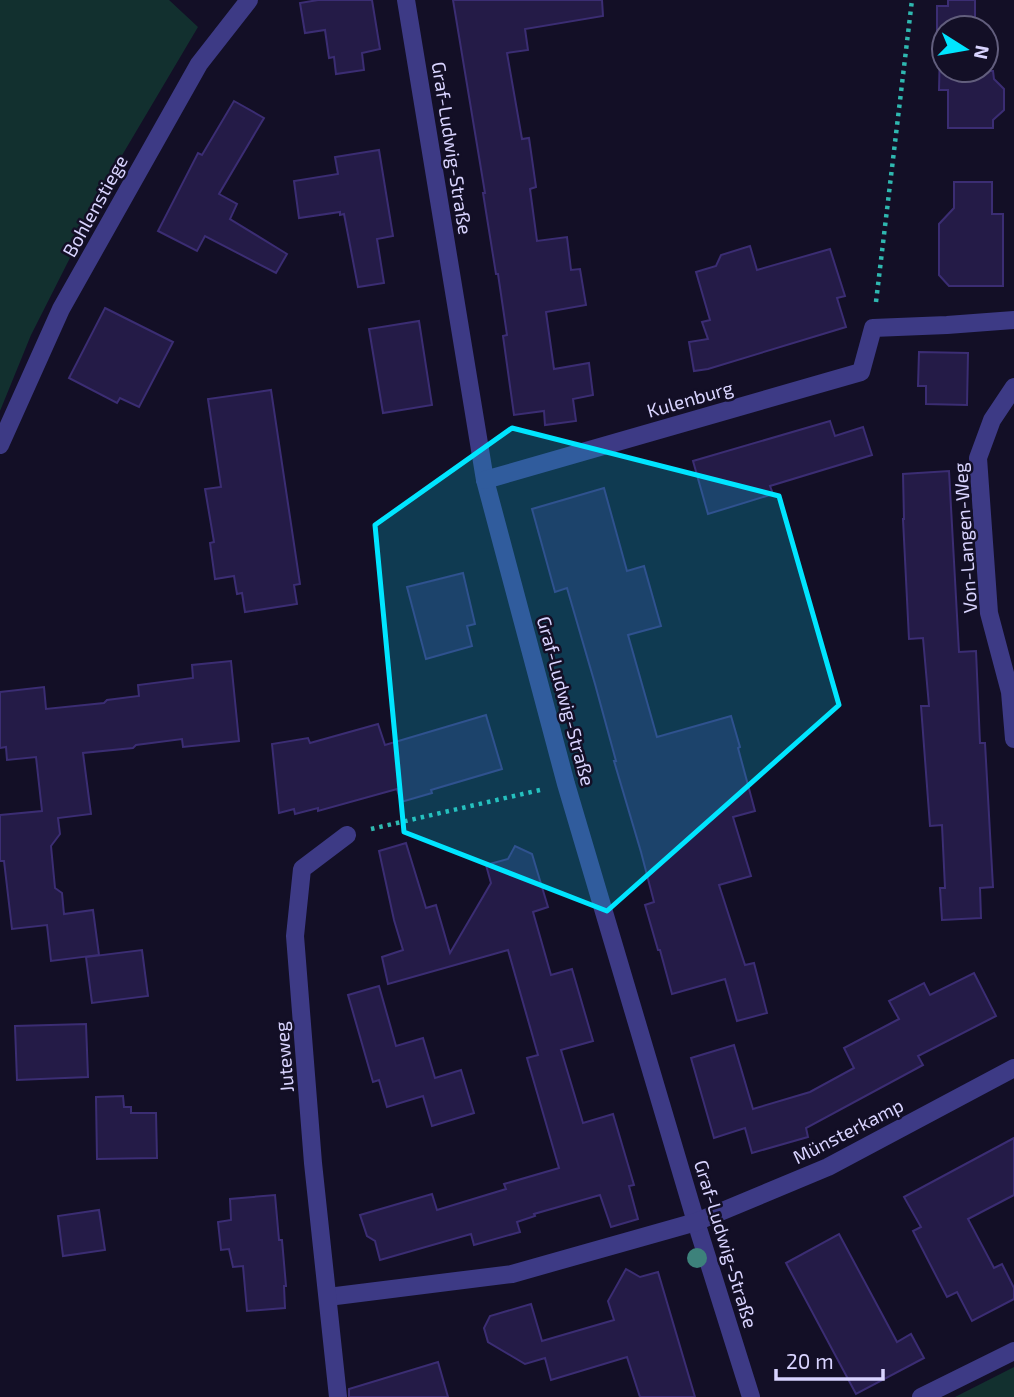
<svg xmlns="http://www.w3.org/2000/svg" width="1014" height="1397" font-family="'Exo 2',sans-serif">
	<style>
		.green { fill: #12302f }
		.building { fill: #241b47; stroke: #3b2d73; stroke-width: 2 }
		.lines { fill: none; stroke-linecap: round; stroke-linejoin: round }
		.path { stroke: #2fb8b0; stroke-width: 4.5; stroke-dasharray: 3.5 5; stroke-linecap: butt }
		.minor { stroke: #3d3a85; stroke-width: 18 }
		.tree { fill: #3d827b }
		.marked { fill: #00e5ff; fill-opacity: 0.2; stroke: #00e5ff; stroke-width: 5; stroke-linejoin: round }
		.labels { text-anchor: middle; stroke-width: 5; stroke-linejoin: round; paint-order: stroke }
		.street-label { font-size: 19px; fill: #d9d4ff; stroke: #130f26 }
	</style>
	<rect width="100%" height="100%" fill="#130f26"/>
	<!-- green -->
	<g class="green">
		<polygon points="0,0 169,0 198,27 121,157 31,335 0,411"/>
		<polygon points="1014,1367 1014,1397 955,1397"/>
	</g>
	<!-- building -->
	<g class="building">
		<polygon points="318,0 372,0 380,49 362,53 364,70 336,74 334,57 329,58 325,30 305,33 300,3"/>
		<polygon points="453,0 602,0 603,16 525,29 528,50 507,53 522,139 529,138 536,187 530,189 537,241 567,237 571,270 580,269 586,305 546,312 554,369 589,363 593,395 573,399 576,421 545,425 544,411 514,415 503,336 507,335 498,274 496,274 483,193 485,193"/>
		<polygon points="948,0 975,0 975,28 944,28 944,70 993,71 994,79 1004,89 1004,110 993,120 993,128 948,128 948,90 939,90 940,49 937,49 937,6 948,6"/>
		<polygon points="234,101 264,118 219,194 237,204 230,219 287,254 276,273 205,236 197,251 158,231 198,153 202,155"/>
		<polygon points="379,150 393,236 377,239 384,283 358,287 344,214 340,215 340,212 299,218 294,181 338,174 335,157"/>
		<polygon points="954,182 992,182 992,214 1003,214 1003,286 949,286 939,275 939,224 954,208"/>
		<polygon points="750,246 757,270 830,249 845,296 837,298 846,327 708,369 694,371 689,342 708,339 702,322 710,320 696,272 716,266 721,255"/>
		<polygon points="105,308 173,342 139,407 120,398 117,403 69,378"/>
		<polygon points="419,321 432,405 383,413 369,329"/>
		<polygon points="919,352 968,353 967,405 926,404 926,386 918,386"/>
		<polygon points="271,390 300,584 294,585 297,604 245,612 242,593 237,594 234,576 215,579 210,543 214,542 205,489 221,487 208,399"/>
		<polygon points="830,421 835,436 863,427 872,455 770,486 773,494 708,514 693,461"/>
		<polygon points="949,471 959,652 976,651 980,743 985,743 993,887 980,888 981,918 942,920 940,888 945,888 942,825 930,826 921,706 929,706 923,638 909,639 903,519 904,519 903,474"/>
		<polygon points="604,488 627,571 644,566 661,626 628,635 657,737 731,716 740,747 738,748 755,811 733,817 751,876 719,885 745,965 754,963 767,1013 737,1021 725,979 672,994 660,950 658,950 645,905 654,902 641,852 614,761 616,761 595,684 567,588 555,592 532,509"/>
		<polygon points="463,573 475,624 467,626 472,646 426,659 407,587"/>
		<polygon points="231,661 239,741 183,747 182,739 136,745 133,748 83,753 91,814 58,818 60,834 51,846 55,888 62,893 64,914 93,910 99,955 51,961 47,925 12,929 4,861 0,861 0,815 42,811 36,757 7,760 6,747 0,748 0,692 44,687 46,709 104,703 107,700 139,696 138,685 193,678 192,665"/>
		<polygon points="486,715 502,769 431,790 432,793 401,802 397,789 318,811 318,808 295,814 294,809 279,813 272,744 308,738 310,743 378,724 385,745"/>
		<polygon points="406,843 426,908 436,905 450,953 491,883 486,865 508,859 515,846 532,854 548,907 533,912 551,975 572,969 593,1041 561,1050 583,1123 613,1114 634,1185 629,1186 638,1219 611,1227 600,1195 534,1214 535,1216 517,1222 520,1232 474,1245 471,1234 380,1260 375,1241 367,1236 360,1215 432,1194 437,1210 506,1189 504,1184 559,1168 527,1058 538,1055 508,950 388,984 382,957 403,950 394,920 379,851"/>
		<polygon points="142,950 148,996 92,1003 86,957"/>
		<polygon points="974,973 996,1016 918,1056 923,1065 806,1128 808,1137 752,1153 745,1128 714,1138 691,1058 734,1045 753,1109 810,1092 854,1068 844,1048 899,1019 889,1001 924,983 930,995"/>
		<polygon points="379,986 396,1046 423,1038 435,1078 461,1070 474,1113 432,1126 423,1096 387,1107 379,1080 373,1082 348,995"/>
		<polygon points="86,1024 88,1077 17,1080 15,1026"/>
		<polygon points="123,1096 124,1107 131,1107 131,1113 156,1113 157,1158 97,1159 96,1097"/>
		<polygon points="1014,1138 1014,1195 968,1219 994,1268 1002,1264 1014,1288 1014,1299 972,1321 957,1292 947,1297 913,1231 921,1227 904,1197"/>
		<polygon points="275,1195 279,1240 282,1240 286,1286 284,1286 285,1308 247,1311 243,1266 233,1267 229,1249 221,1250 218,1222 231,1220 230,1199"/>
		<polygon points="99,1210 105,1250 63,1256 58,1216"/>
		<polygon points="839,1234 897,1342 911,1334 924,1358 856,1394 786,1263"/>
		<polygon points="626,1269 640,1277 658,1272 695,1397 640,1397 627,1357 551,1380 545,1358 525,1364 488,1342 484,1328 490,1316 531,1304 542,1341 614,1320 608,1301"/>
		<polygon points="438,1362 448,1397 349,1397 349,1389"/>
	</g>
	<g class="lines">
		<!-- path -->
		<g class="path">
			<polyline points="876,302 912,0"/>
			<polyline points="371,829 540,790"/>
		</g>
		<!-- minor -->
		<g class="minor">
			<polyline points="406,0 485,480 566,784 696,1222 751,1397"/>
			<polyline points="1014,387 992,420 978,458 989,613 1010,692 1014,739"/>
			<polyline points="0,445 61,309 199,64 249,0"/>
			<polyline points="485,480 861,372 873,328 947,325 1014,320"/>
			<polyline points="328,1297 512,1274 696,1222 828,1167 1014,1068"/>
			<polyline points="338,1397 313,1163 295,936 302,869 347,835"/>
			<polyline points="921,1397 1014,1351"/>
		</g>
	</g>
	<!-- trees -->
	<circle class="tree" cx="697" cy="1258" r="10"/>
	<!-- marked area -->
	<path class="marked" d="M512,428l267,68 60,209 -232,206 -203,-79 -29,-307z"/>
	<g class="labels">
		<!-- street labels -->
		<g class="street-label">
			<text transform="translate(452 148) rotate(81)" y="7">Graf-Ludwig-Straße</text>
			<text transform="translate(95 206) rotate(-61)" y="7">Bohlenstiege</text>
			<text transform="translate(690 399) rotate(-16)" y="7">Kulenburg</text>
			<text transform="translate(965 538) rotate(-94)" y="7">Von-Langen-Weg</text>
			<text transform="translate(566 701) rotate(75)" y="7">Graf-Ludwig-Straße</text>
			<text transform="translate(284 1057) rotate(-95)" y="7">Juteweg</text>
			<text transform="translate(848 1131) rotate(-27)" y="7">Münsterkamp</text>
			<text transform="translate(726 1244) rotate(73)" y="7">Graf-Ludwig-Straße</text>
		</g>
	</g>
	<!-- north arrow -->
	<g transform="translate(965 49) rotate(101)"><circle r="33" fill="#130f26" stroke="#625e7d" stroke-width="2"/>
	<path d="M0-5L12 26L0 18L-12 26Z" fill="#00e5ff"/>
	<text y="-10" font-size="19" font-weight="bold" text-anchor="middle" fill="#d9d4ff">N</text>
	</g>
	<!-- scale -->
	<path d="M776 1369v10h107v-10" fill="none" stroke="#d9d4ff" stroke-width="3.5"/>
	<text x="786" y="1369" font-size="21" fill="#d9d4ff" stroke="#130f26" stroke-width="5" paint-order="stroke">20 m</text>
</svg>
